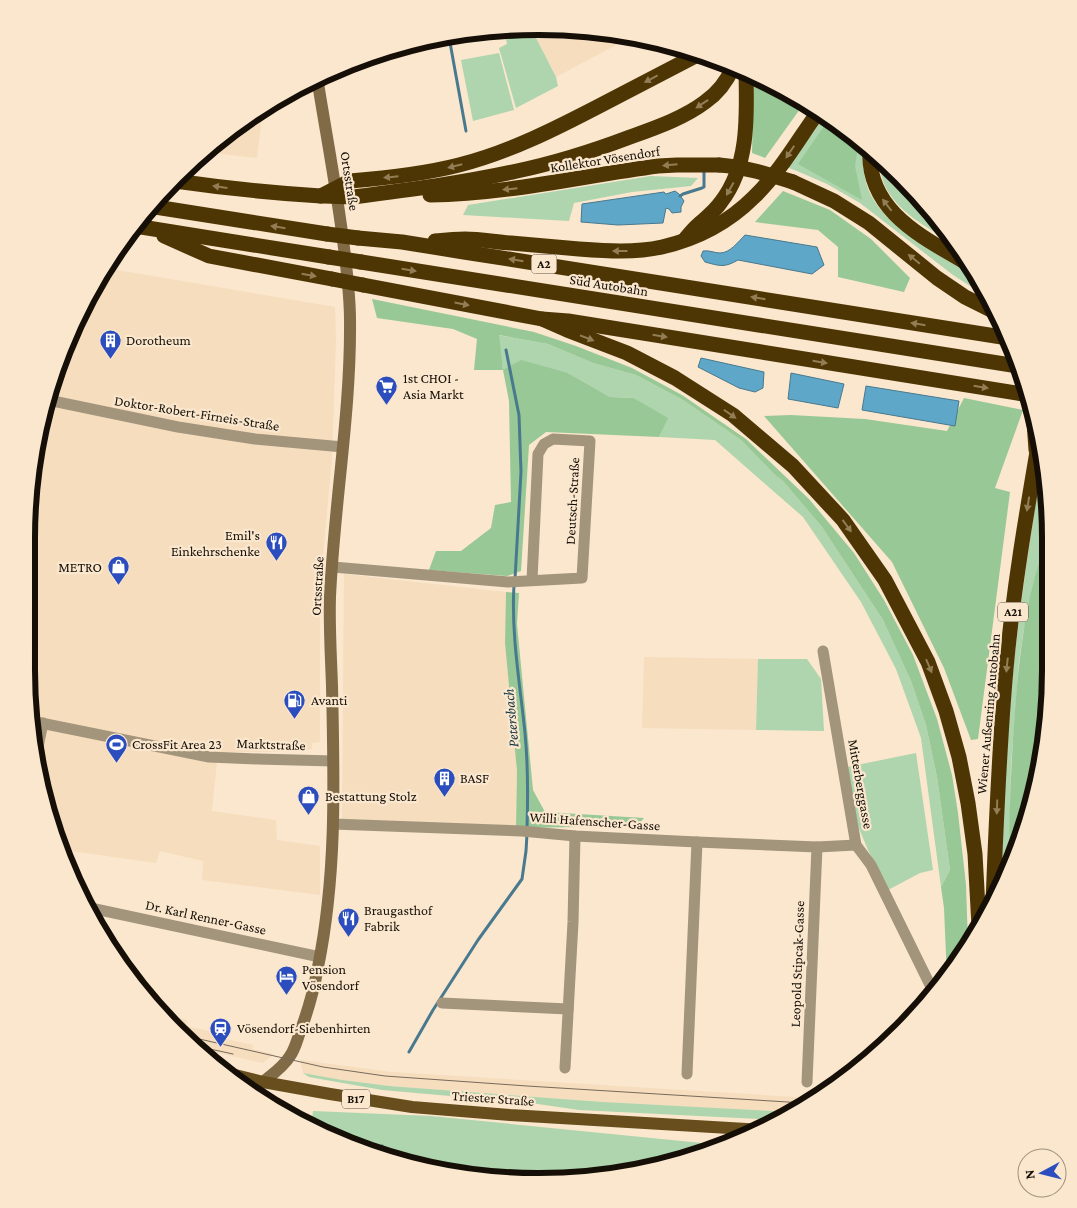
<svg xmlns="http://www.w3.org/2000/svg" width="1077" height="1208" font-family="'Crimson Pro',serif">
	<style>
		.built { fill: #f5ddbe }
		.green { fill: #aed5ad }
		.forest { fill: #97c895 }
		.water { fill: #5fa7c8; stroke: #49798e }
		.lines { fill: none; stroke-linecap: round; stroke-linejoin: round }
		.stream { stroke: #49798e; stroke-width: 3 }
		.minor { stroke: #a3947c; stroke-width: 11 }
		.secondary { stroke: #806b46; stroke-width: 12 }
		.primary { stroke: #684e1c; stroke-width: 12 }
		.motorway { stroke: #4e3604; stroke-width: 15 }
		.tram { stroke: #766a5b; stroke-width: 1 }
		.motorway-bridge { stroke: #4e3604; stroke-width: 15 }
		.oneway { fill: #937d55 }
		.labels { text-anchor: middle; stroke-width: 4.5; stroke-linejoin: round; paint-order: stroke }
		.shield { fill: #fae7ce; stroke: #5a5043; stroke-width: 1 }
		.shield-label { font-size: 12px; font-weight: bold; fill: #150f07 }
		.street-label { font-size: 14px; fill: #150f07; stroke: #fae7ce }
		.poi-label { font-size: 14px; fill: #150f07; stroke: #fae7ce; text-anchor: start }
		.water-label { font-size: 15px; font-style: italic; fill: #133443; stroke: #fae7ce }
		.rim { fill: none; stroke: #150f07; stroke-width: 6 }
	</style>
	<rect width="100%" height="100%" fill="#fae7ce"/>
	<!-- built -->
	<g class="built">
		<polygon points="531,28 606,31 631,37 556,77"/>
		<polygon points="263,109 257,158 205,152 227,132"/>
		<polygon points="105,268 335,307 336,339 332,458 320,588 320,742 312,743 312,749 273,752 218,752 212,811 276,820 277,840 320,846 320,895 202,880 203,861 160,851 156,863 64,850 36,770 26,670 36,439 65,343 95,282"/>
		<polygon points="344,574 506,592 505,643 517,771 516,828 487,825 342,819"/>
		<polygon points="644,657 758,659 756,730 642,728"/>
		<polygon points="166,1015 187,1020 186,1026 218,1033 217,1037 253,1045 252,1049 274,1054 263,1063 200,1049"/>
		<polygon points="301,1060 392,1072 812,1098 791,1112 603,1102 389,1086 342,1080 303,1073 301,1064"/>
	</g>
	<!-- green -->
	<g class="green">
		<polygon points="504,28 531,28 556,77 558,86 516,108 499,48 507,44"/>
		<polygon points="499,53 514,110 473,121 461,60"/>
		<path d="M824,116l40,29c-2,17 -1,37 8,52 14,26 51,49 76,64 7,4 21,9 27,15 5,4 11,16 14,22l-36,-23 -93,-72 -33,-19 -30,-13 -11,-4z"/>
		<path d="M880,157l65,70 10,17c-32,-19 -79,-42 -75,-87z"/>
		<polygon points="651,176 698,178 691,186 632,192 574,203 569,221 463,215 468,205"/>
		<polygon points="498,335 548,344 593,363 636,375 683,400 741,440 775,475 783,481 822,527 883,620 911,681 926,725 937,777 950,870 941,887 921,738 896,669 861,602 803,517 715,440 659,437 667,418 634,398 610,397 568,373 503,370"/>
		<path d="M1040,474l10,31v34l-5,8 -9,27 -13,60 -4,28 -8,103 -2,101 -8,22c2,-64 4,-128 10,-193 6,-74 18,-147 29,-221z"/>
		<polygon points="758,659 807,659 821,679 824,731 756,730"/>
		<polygon points="916,753 933,870 920,873 888,890 868,850 858,826 847,767"/>
		<polygon points="303,1073 342,1080 389,1086 603,1102 791,1112 779,1120 579,1110 531,1103 382,1090 309,1077"/>
		<polygon points="313,1111 431,1116 722,1145 671,1164 539,1182 438,1172 312,1129 311,1128"/>
	</g>
	<!-- forest -->
	<g class="forest">
		<polygon points="754,76 795,95 805,102 765,158 752,153"/>
		<polygon points="829,119 859,141 855,166 862,200 798,164"/>
		<polygon points="783,191 830,210 871,239 910,278 904,292 838,277 838,247 818,230 755,222"/>
		<polygon points="372,299 534,332 576,346 632,368 682,395 746,439 809,499 854,553 884,600 913,655 937,719 952,775 958,813 966,885 968,944 947,978 944,908 941,887 950,870 937,777 926,725 911,681 883,620 822,527 783,481 775,475 741,440 683,400 636,375 593,363 548,344 499,335 503,370 521,360 568,373 610,397 634,398 668,418 659,437 546,432 529,445 521,571 507,576 429,570 436,551 461,551 491,528 495,505 511,502 509,401 503,370 474,370 477,339 453,329 377,318"/>
		<polygon points="964,398 1023,410 995,488 1010,492 978,739 971,740 944,668 892,562 764,416 791,415 865,419 947,431"/>
		<path d="M1050,539v164l-17,99 -24,64c0,-52 2,-104 6,-156 3,-39 7,-76 15,-113 5,-20 9,-41 20,-58z"/>
		<polygon points="506,592 519,593 517,624 533,790 545,812 644,818 637,826 516,828 517,771 505,643"/>
	</g>
	<!-- water -->
	<g class="water">
		<polygon points="675,191 679,194 684,201 681,207 681,212 672,213 669,209 666,208 663,223 618,225 581,222 582,204 664,192 666,194"/>
		<path d="M745,235l72,12 7,18 -12,9 -74,-14c-14,8 -18,6 -33,2l-4,-6 2,-5c7,-1 11,2 17,2 10,0 18,-11 25,-18z"/>
		<polygon points="701,358 764,372 763,388 755,392 739,388 698,367"/>
		<polygon points="791,373 844,384 838,408 788,399"/>
		<polygon points="866,386 959,401 955,426 862,410"/>
	</g>
	<g class="lines">
		<!-- stream -->
		<g class="stream">
			<polyline points="449,37 466,131"/>
			<polyline points="680,196 683,194 702,188 704,187 704,172"/>
			<polyline points="506,350 519,415 521,472 515,579"/>
			<path d="M514,585c-3,49 6,99 11,148 3,31 3,64 2,95"/>
			<polyline points="409,1052 433,1010 478,940 522,879 526,851 527,834"/>
			<polyline points="382,1146 383,1153"/>
		</g>
		<!-- minor -->
		<g class="minor">
			<polyline points="48,400 178,427 255,439 343,447"/>
			<polyline points="333,567 508,582 582,578 590,441 553,439 544,444 538,454 532,580"/>
			<polyline points="823,651 856,845 871,865 934,993"/>
			<polyline points="31,721 209,757 258,759 333,761"/>
			<polyline points="35,761 43,723"/>
			<polyline points="333,824 522,831 575,836 697,842 817,847 856,845"/>
			<polyline points="86,907 320,957"/>
			<polyline points="442,1003 568,1009"/>
			<polyline points="565,1068 573,922 575,836"/>
			<polyline points="687,1074 697,842"/>
			<polyline points="807,1082 817,847"/>
		</g>
		<!-- secondary -->
		<path class="secondary" d="M252,1092c12,-13 29,-21 38,-36 5,-7 7,-16 10,-24 8,-21 14,-43 18,-65 19,-93 16,-187 14,-281 -1,-30 -3,-60 -2,-89 4,-93 21,-184 20,-277 0,-24 -3,-48 -6,-72 -7,-58 -18,-114 -27,-171"/>
		<!-- primary -->
		<polyline class="primary" points="223,1072 263,1082 330,1094 412,1107 510,1115 763,1130"/>
		<!-- motorway -->
		<g class="motorway">
			<path d="M870,149c-4,62 53,88 98,115"/>
			<path d="M175,181c49,7 97,12 146,15"/>
			<path d="M350,181c37,-3 74,-7 109,-16 51,-13 98,-37 144,-61 33,-17 66,-34 98,-51"/>
			<polyline points="793,182 834,201 869,223 937,278 965,297 999,314"/>
			<path d="M430,195c77,-1 152,-19 228,-29l19,-1h42"/>
			<path d="M353,197c55,-7 110,-14 164,-26 38,-8 76,-20 113,-34 25,-9 54,-19 75,-35 13,-9 22,-21 28,-35"/>
			<polyline points="149,206 327,234"/>
			<polyline points="135,226 329,257"/>
			<polyline points="164,236 209,256 332,279"/>
			<polyline points="358,238 402,242 464,252 1008,338"/>
			<path d="M686,238c4,-5 8,-10 13,-14 8,-7 16,-13 22,-22 28,-36 26,-86 25,-129"/>
			<path d="M435,241c10,-1 20,-2 30,-2 15,0 31,3 46,4 22,2 45,4 68,6 27,2 56,4 83,-2 35,-8 67,-25 92,-50 26,-25 44,-57 64,-85"/>
			<polyline points="361,262 1018,366"/>
			<polyline points="363,285 542,319 568,321 1029,395"/>
			<polyline points="542,319 567,330 627,353 675,378 733,415 793,466 843,520 885,580 928,662 946,711 959,757 968,803 975,854 979,926"/>
			<polyline points="1035,416 1034,422 1036,450"/>
			<path d="M993,903c3,-78 6,-156 13,-234 7,-77 20,-153 33,-229"/>
		</g>
		<!-- tram -->
		<g class="tram">
			<polyline points="186,1036 323,1067 385,1076 527,1086 804,1103"/>
			<polyline points="196,1046 233,1054"/>
		</g>
		<!-- motorway-bridge -->
		<g class="motorway-bridge">
			<path d="M719,165c26,2 49,9 74,17"/>
			<polyline points="321,196 350,181"/>
			<polyline points="324,196 353,197"/>
			<polyline points="327,234 358,238"/>
			<polyline points="329,257 361,262"/>
			<polyline points="332,279 363,285"/>
		</g>
	</g>
	<!-- one-way arrows -->
	<defs><path id="oneway-solid" d="M-6-.8H1V-3.2L6.5 0L1 3.2V.8H-6Z" transform="scale(1.25)"/></defs>
	<g class="oneway">
		<use href="#oneway-solid" transform="translate(651 79) rotate(152)"/>
		<use href="#oneway-solid" transform="translate(702 104) rotate(146)"/>
		<use href="#oneway-solid" transform="translate(790 152) rotate(124)"/>
		<use href="#oneway-solid" transform="translate(670 165) rotate(175)"/>
		<use href="#oneway-solid" transform="translate(455 166) rotate(166)"/>
		<use href="#oneway-solid" transform="translate(391 177) rotate(174)"/>
		<use href="#oneway-solid" transform="translate(220 187) rotate(-172)"/>
		<use href="#oneway-solid" transform="translate(510 189) rotate(174)"/>
		<use href="#oneway-solid" transform="translate(730 189) rotate(119)"/>
		<use href="#oneway-solid" transform="translate(887 205) rotate(-128)"/>
		<use href="#oneway-solid" transform="translate(278 227) rotate(-171)"/>
		<use href="#oneway-solid" transform="translate(620 251) rotate(180)"/>
		<use href="#oneway-solid" transform="translate(914 259) rotate(-141)"/>
		<use href="#oneway-solid" transform="translate(516 260) rotate(-171)"/>
		<use href="#oneway-solid" transform="translate(409 270) rotate(9)"/>
		<use href="#oneway-solid" transform="translate(309 275) rotate(10)"/>
		<use href="#oneway-solid" transform="translate(758 298) rotate(-171)"/>
		<use href="#oneway-solid" transform="translate(462 304) rotate(11)"/>
		<use href="#oneway-solid" transform="translate(918 324) rotate(-171)"/>
		<use href="#oneway-solid" transform="translate(660 336) rotate(9)"/>
		<use href="#oneway-solid" transform="translate(587 338) rotate(21)"/>
		<use href="#oneway-solid" transform="translate(820 362) rotate(9)"/>
		<use href="#oneway-solid" transform="translate(981 387) rotate(9)"/>
		<use href="#oneway-solid" transform="translate(730 414) rotate(35)"/>
		<use href="#oneway-solid" transform="translate(1028 504) rotate(99)"/>
		<use href="#oneway-solid" transform="translate(847 526) rotate(54)"/>
		<use href="#oneway-solid" transform="translate(1007 665) rotate(96)"/>
		<use href="#oneway-solid" transform="translate(929 666) rotate(67)"/>
		<use href="#oneway-solid" transform="translate(997 807) rotate(92)"/>
	</g>
	<!-- icons -->
	<defs>
		<symbol id="building-pin" viewBox="-11 -11 22 30"><path d="M0 17L-7.5 6A9.5 9.5 0 1 1 7.5 6Z" fill="#2b4dbd" stroke="#fae7ce"/><path d="M-4-6H4V6H1V3H-1V6H-4ZM-2.5-4.3h1.7v1.8h-1.7ZM.8-4.3h1.7v1.8H.8ZM-2.5-1h1.7V.8h-1.7ZM.8-1h1.7V.8H.8Z" fill="#fff"/></symbol>
		<symbol id="supermarket-pin" viewBox="-11 -11 22 30"><path d="M0 17L-7.5 6A9.5 9.5 0 1 1 7.5 6Z" fill="#2b4dbd" stroke="#fae7ce"/><path d="M-6-5.5h2.5l.6 2H6L4.5 2H-2.5L-4.4-4H-6ZM-1.5 3.2a1.3 1.3 0 1 0 .1 0ZM3 3.2a1.3 1.3 0 1 0 .1 0Z" fill="#fff"/></symbol>
		<symbol id="restaurant-pin" viewBox="-11 -11 22 30"><path d="M0 17L-7.5 6A9.5 9.5 0 1 1 7.5 6Z" fill="#2b4dbd" stroke="#fae7ce"/><path d="M-5-6h1v4h1v-4h1v4h1v-4h1v5L-1.5 .5V6h-2V.5L-5-1ZM5-6V6H3V1.5H1.5Q1.5-4 5-6Z" fill="#fff"/></symbol>
		<symbol id="shop-pin" viewBox="-11 -11 22 30"><path d="M0 17L-7.5 6A9.5 9.5 0 1 1 7.5 6Z" fill="#2b4dbd" stroke="#fae7ce"/><path d="M-5-2.5h2.3a2.7 3.5 0 0 1 5.4 0H5L5.5 6h-11ZM-1.5-2.5h3a1.5 2.3 0 0 0-3 0Z" fill="#fff"/></symbol>
		<symbol id="fuel-pin" viewBox="-11 -11 22 30"><path d="M0 17L-7.5 6A9.5 9.5 0 1 1 7.5 6Z" fill="#2b4dbd" stroke="#fae7ce"/><path d="M-5.5-6h7V0h2V4h1.3V-2.5L3-4.5l.8-.8L6-3V5H2.5V1h-1V6h-7ZM-4.2-4.7v3.2H.2V-4.7Z" fill="#fff"/></symbol>
		<symbol id="stadium-pin" viewBox="-11 -11 22 30"><path d="M0 17L-7.5 6A9.5 9.5 0 1 1 7.5 6Z" fill="#2b4dbd" stroke="#fae7ce"/><path d="M0-5a6.5 5 0 1 0 0 10a6.5 5 0 1 0 0-10ZM-3.5-1.8h7v3.6h-7Z" fill="#fff"/></symbol>
		<symbol id="hotel-pin" viewBox="-11 -11 22 30"><path d="M0 17L-7.5 6A9.5 9.5 0 1 1 7.5 6Z" fill="#2b4dbd" stroke="#fae7ce"/><path d="M-6-4.5h1.5V1H6V5H4.5V3h-9V5H-6ZM-4 0a1.8 1.8 0 1 1 3.6 0ZM.5 0V-2.5h3Q6-2.5 6 0Z" fill="#fff"/></symbol>
		<symbol id="station-pin" viewBox="-11 -11 22 30"><path d="M0 17L-7.5 6A9.5 9.5 0 1 1 7.5 6Z" fill="#2b4dbd" stroke="#fae7ce"/><path d="M-3-6H3Q5-6 5-4V2Q5 4 3 4L4.5 6H3L1.5 4h-3L-3 6H-4.5L-3 4Q-5 4-5 2V-4Q-5-6-3-6ZM-3.5-4v3h7v-3ZM-3.5 1v1.5H-2V1ZM2 1v1.5H3.5V1Z" fill="#fff"/></symbol>
	</defs>
	<g fill-rule="evenodd">
		<use href="#building-pin" x="98" y="328" width="25" height="34"/>
		<use href="#supermarket-pin" x="374" y="374" width="25" height="34"/>
		<use href="#restaurant-pin" x="264" y="530" width="25" height="34"/>
		<use href="#shop-pin" x="106" y="554" width="25" height="34"/>
		<use href="#fuel-pin" x="282" y="688" width="25" height="34"/>
		<use href="#stadium-pin" x="104" y="732" width="25" height="34"/>
		<use href="#building-pin" x="432" y="766" width="25" height="34"/>
		<use href="#shop-pin" x="296" y="784" width="25" height="34"/>
		<use href="#restaurant-pin" x="336" y="906" width="25" height="34"/>
		<use href="#hotel-pin" x="274" y="964" width="25" height="34"/>
		<use href="#station-pin" x="208" y="1016" width="25" height="34"/>
	</g>
	<g class="labels">
		<!-- shield labels -->
		<g class="shield">
			<rect x="531.5" y="254.5" width="25" height="19" rx="4"/>
			<rect x="998" y="602.5" width="30" height="19" rx="4"/>
			<rect x="342" y="1089.5" width="28" height="19" rx="4"/>
		</g>
		<g class="shield-label">
			<text x="544" y="268">A2</text>
			<text x="1013" y="616">A21</text>
			<text x="356" y="1103">B17</text>
		</g>
		<!-- street labels -->
		<g class="street-label">
			<text transform="translate(605 159) rotate(-9)" y="5">Kollektor Vösendorf</text>
			<text transform="translate(350 181) rotate(81)" y="5">Ortsstraße</text>
			<text transform="translate(609 285) rotate(9)" y="5">Süd Autobahn</text>
			<text transform="translate(197 413) rotate(9)" y="5">Doktor-Robert-Firneis-Straße</text>
			<text transform="translate(572 501) rotate(-87)" y="5">Deutsch-Straße</text>
			<text transform="translate(317 586) rotate(-87)" y="5">Ortsstraße</text>
			<text transform="translate(988 714) rotate(-85)" y="5">Wiener Außenring Autobahn</text>
			<text transform="translate(271 744) rotate(2)" y="5">Marktstraße</text>
			<text transform="translate(861 784) rotate(80)" y="5">Mitterberggasse</text>
			<text transform="translate(595 821) rotate(4)" y="5">Willi Hafenscher-Gasse</text>
			<text transform="translate(206 917) rotate(12)" y="5">Dr. Karl Renner-Gasse</text>
			<text transform="translate(797 964) rotate(-88)" y="5">Leopold Stipcak-Gasse</text>
			<text transform="translate(493 1098) rotate(4)" y="5">Triester Straße</text>
		</g>
		<!-- poi labels -->
		<g class="poi-label">
			<text x="126" y="345">Dorotheum</text>
			<text x="403" y="383">1st CHOI -<tspan x="403" dy="16">Asia Markt</tspan></text>
			<text x="260" y="540" text-anchor="end">Emil's<tspan x="260" dy="16">Einkehrschenke</tspan></text>
			<text x="102" y="572" text-anchor="end">METRO</text>
			<text x="311" y="705">Avanti</text>
			<text x="132" y="749">CrossFit Area 23</text>
			<text x="460" y="783">BASF</text>
			<text x="325" y="801">Bestattung Stolz</text>
			<text x="364" y="915">Braugasthof<tspan x="364" dy="16">Fabrik</tspan></text>
			<text x="302" y="974">Pension<tspan x="302" dy="16">Vösendorf</tspan></text>
			<text x="237" y="1033">Vösendorf-Siebenhirten</text>
		</g>
		<!-- water labels -->
		<g class="water-label">
			<text transform="translate(511 718) rotate(-95)" y="5">Petersbach</text>
		</g>
	</g>
	<!-- crop -->
	<path d="M0 0H1077V1208H0ZM538 35H539A503 503 0 0 1 1042 538V670A503 503 0 0 1 539 1173H538A503 503 0 0 1 35 670V538A503 503 0 0 1 538 35Z" fill="#fae7ce" fill-rule="evenodd"/>
	<path class="rim" d="M538 35H539A503 503 0 0 1 1042 538V670A503 503 0 0 1 539 1173H538A503 503 0 0 1 35 670V538A503 503 0 0 1 538 35Z"/>
	<!-- north arrow -->
	<g transform="translate(1042 1173) rotate(263)"><circle r="24" fill="#fae7ce" stroke="#9e917e"/>
	<path d="M0-4L9 19L0 12L-9 19Z" fill="#2b4dbd"/>
	<text y="-8" font-size="14" font-weight="bold" text-anchor="middle" fill="#150f07">N</text>
	</g>
</svg>
